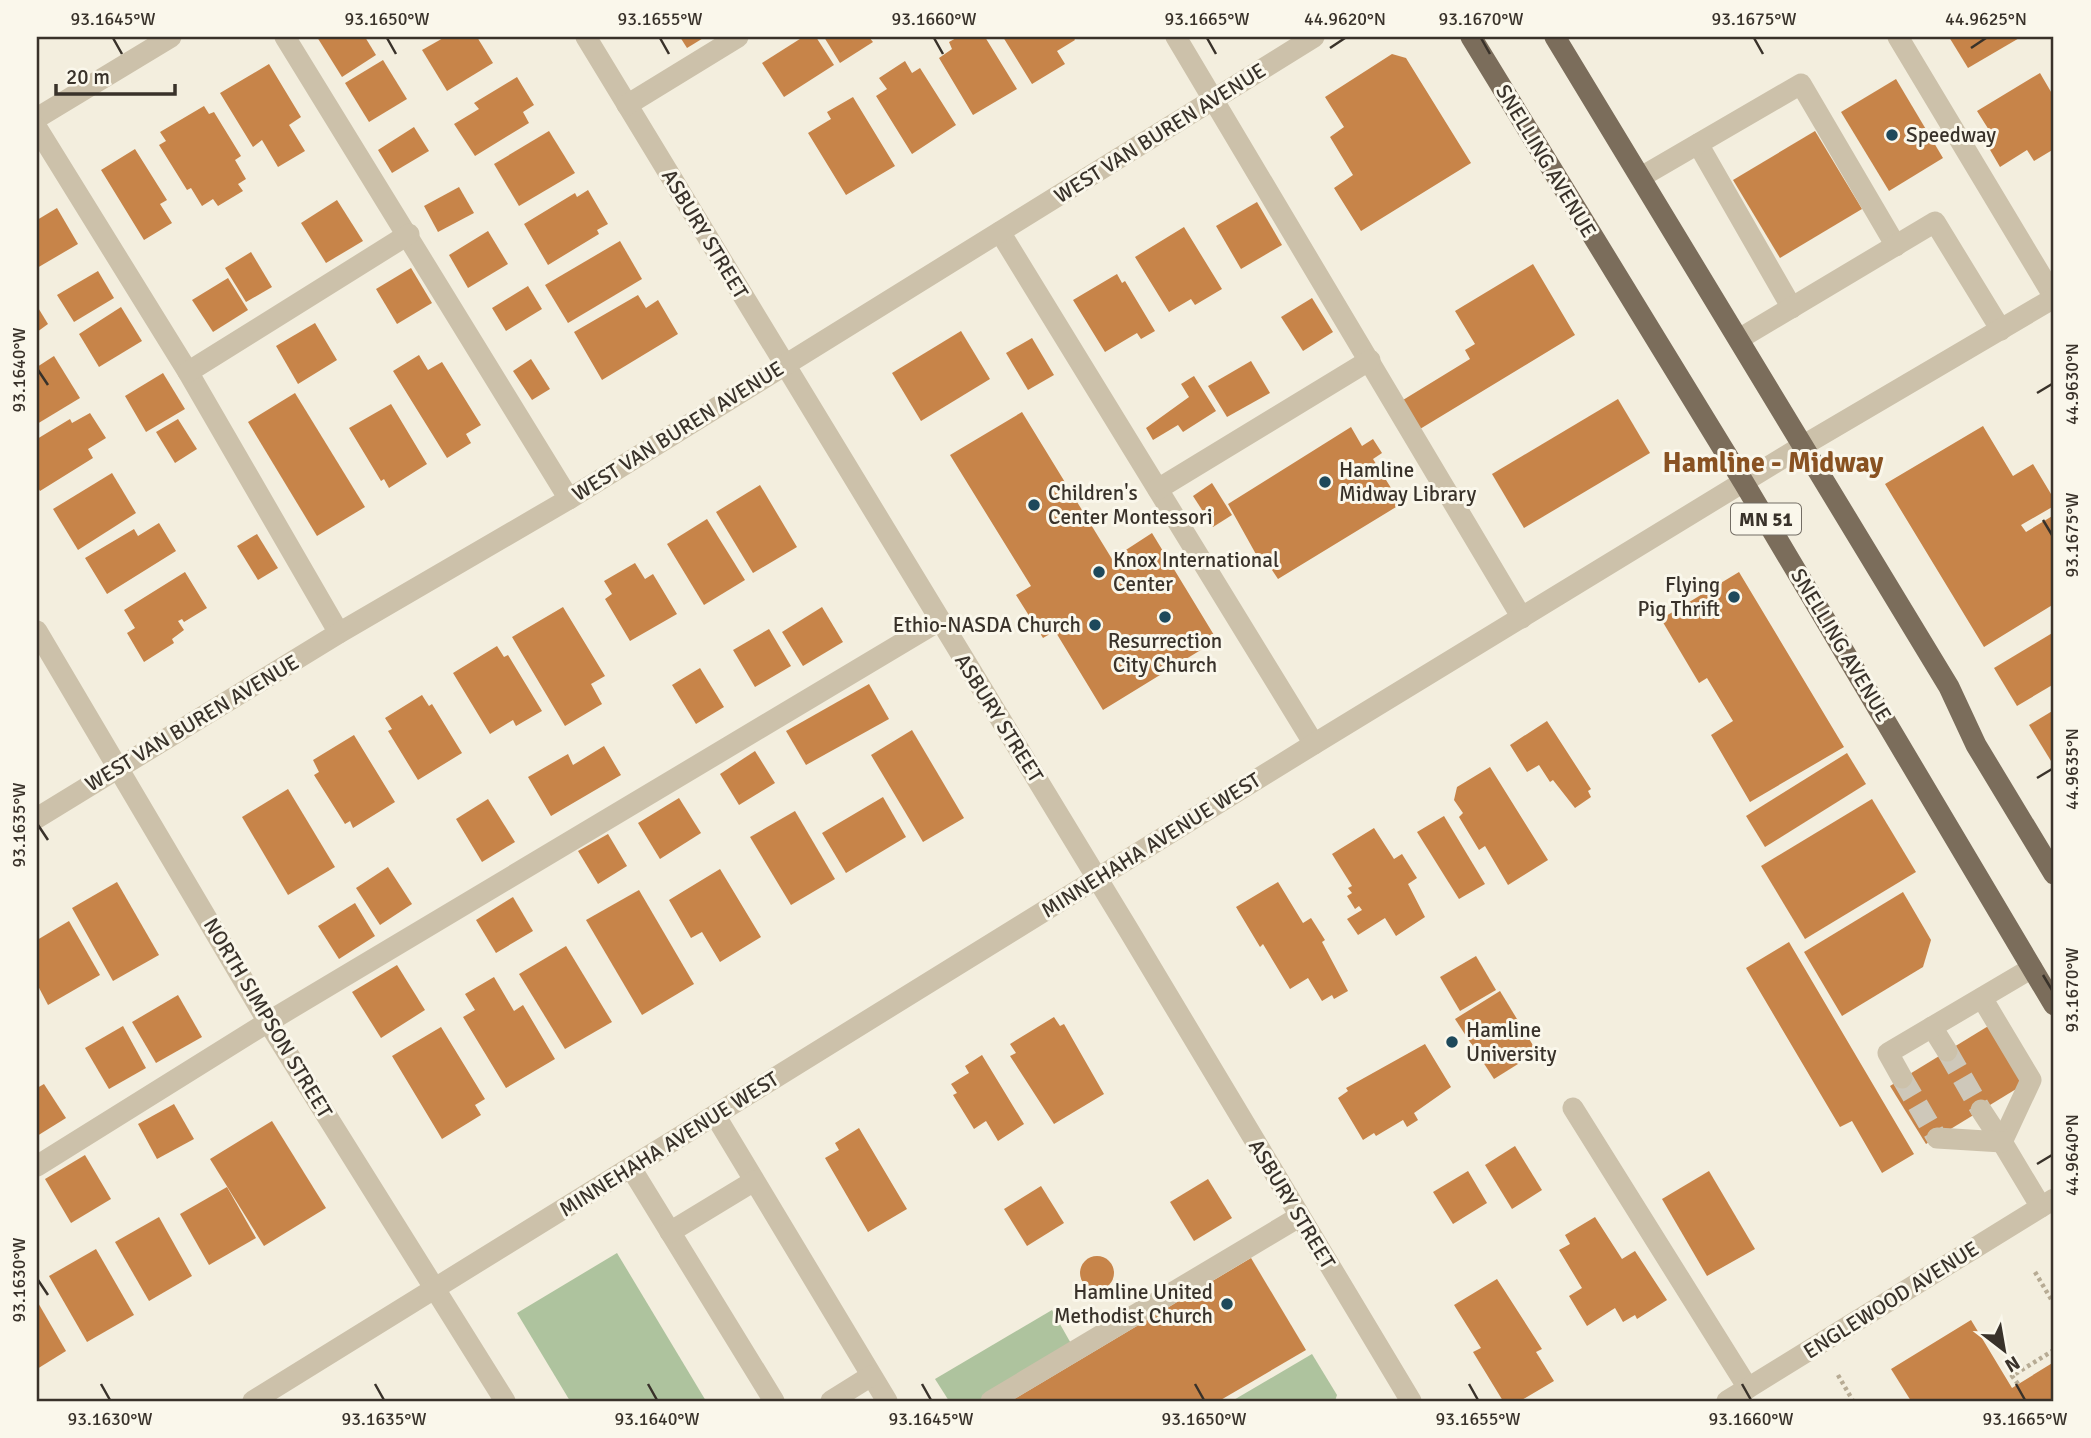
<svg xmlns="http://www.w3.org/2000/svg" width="2091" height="1438" font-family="Signika,sans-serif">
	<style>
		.green { fill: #aec39e }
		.building { fill: #c78449 }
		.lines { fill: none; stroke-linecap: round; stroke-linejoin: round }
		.minor-tunnel { stroke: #cec8ba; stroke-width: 21; stroke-dasharray: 21 10; stroke-linecap: butt }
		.path { stroke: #b7ab94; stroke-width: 4.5; stroke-dasharray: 3.5 3.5; stroke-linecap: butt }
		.minor { stroke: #ccc1aa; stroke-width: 21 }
		.major { stroke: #7b6d5b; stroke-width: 21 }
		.ticks { fill: none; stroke: #39322a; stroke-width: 2.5 }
		.poi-dot { fill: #1e495b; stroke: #faf7eb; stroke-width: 2.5 }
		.labels { text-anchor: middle; stroke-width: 6; stroke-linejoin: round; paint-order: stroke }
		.shield { fill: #faf7eb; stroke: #736d64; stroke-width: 2 }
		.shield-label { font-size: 19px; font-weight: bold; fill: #39322a }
		.street-label { font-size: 21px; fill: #39322a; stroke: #faf7eb }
		.poi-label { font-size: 21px; fill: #39322a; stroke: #faf7eb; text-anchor: start }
		.district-label { font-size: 28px; font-weight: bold; fill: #895222; stroke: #faf7eb }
		.neatline { fill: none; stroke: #39322a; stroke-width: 2.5 }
		.ticks-label { font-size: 18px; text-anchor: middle; fill: #39322a }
	</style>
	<rect width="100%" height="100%" fill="#f3eede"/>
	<!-- green -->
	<g class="green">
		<polygon points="617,1253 706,1401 570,1401 517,1313"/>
		<polygon points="1052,1310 1073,1347 980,1401 949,1401 935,1379"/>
		<polygon points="1312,1354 1337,1395 1335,1401 1232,1401"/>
	</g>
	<!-- building -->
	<g class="building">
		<polygon points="317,37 365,37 376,55 342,77"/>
		<polygon points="445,37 477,37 493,63 447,91 422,50"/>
		<polygon points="680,37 705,37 687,48"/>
		<polygon points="803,37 816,37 834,65 784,97 762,63"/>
		<polygon points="824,37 869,37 873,42 840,63"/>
		<polygon points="958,37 985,37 1017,89 973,115 939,58 952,49 949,42"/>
		<polygon points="1003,37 1073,37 1075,40 1057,51 1065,64 1032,84"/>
		<polygon points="1949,37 2021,37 1968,68"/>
		<polygon points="1392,54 1406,58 1471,163 1361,231 1334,188 1353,175 1330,137 1344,127 1325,97"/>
		<polygon points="383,60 407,99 369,122 345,83"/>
		<polygon points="905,61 912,73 920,68 956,125 912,154 876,96 887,89 879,78"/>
		<polygon points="269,64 301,117 289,125 305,151 278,167 262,140 253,147 220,93"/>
		<polygon points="2040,73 2054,97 2054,149 2034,161 2027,150 2000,167 1986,143 1994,138 1977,111"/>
		<polygon points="517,77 534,105 523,112 529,123 475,156 454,124 479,109 474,103"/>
		<polygon points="1896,79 1943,158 1889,191 1841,112"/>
		<polygon points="853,97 895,166 846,195 808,133 831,119 827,112"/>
		<polygon points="204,106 209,114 214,112 241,156 235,160 246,179 238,184 243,191 218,206 213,199 202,206 191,188 187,190 159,145 166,141 160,132"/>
		<polygon points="414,127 429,151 392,173 378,150"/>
		<polygon points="549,131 575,173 519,206 494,164"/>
		<polygon points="1815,131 1862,209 1780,258 1733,180"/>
		<polygon points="135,149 167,200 160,204 172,223 144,240 101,170"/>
		<polygon points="459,187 474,213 438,232 424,206"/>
		<polygon points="588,190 608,224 597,230 599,234 548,265 524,224 575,193 577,197"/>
		<polygon points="337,200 363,241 326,263 301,223"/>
		<polygon points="1257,202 1282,245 1241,269 1216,226"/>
		<polygon points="57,208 78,244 37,268 37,220"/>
		<polygon points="1184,227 1222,289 1195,305 1191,299 1169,312 1135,257"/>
		<polygon points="488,231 508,264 468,288 449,255"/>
		<polygon points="620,241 642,279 568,323 545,285"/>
		<polygon points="251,252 272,287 246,302 225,268"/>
		<polygon points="1533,264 1575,335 1420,429 1403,400 1470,359 1465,350 1475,344 1455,311"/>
		<polygon points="411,268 432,303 397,324 376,289"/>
		<polygon points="98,271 114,298 74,322 57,295"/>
		<polygon points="1117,274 1122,283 1125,281 1155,331 1141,339 1137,333 1105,352 1073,300"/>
		<polygon points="228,278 248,310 213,332 192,300"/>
		<polygon points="528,286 542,309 506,331 492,308"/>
		<polygon points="638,295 646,308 658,300 678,334 602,380 574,332"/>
		<polygon points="1312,298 1333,332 1303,351 1281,317"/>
		<polygon points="37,306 48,324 37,332"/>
		<polygon points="121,307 142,341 99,367 79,334"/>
		<polygon points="315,323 337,360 298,384 276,346"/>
		<polygon points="961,331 990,379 921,421 892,373"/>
		<polygon points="1032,338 1054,375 1028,390 1006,353"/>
		<polygon points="419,355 428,370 442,362 481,425 466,434 471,443 447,458 393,371"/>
		<polygon points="54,356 80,398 37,424 37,367"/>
		<polygon points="531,359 550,389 532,400 513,371"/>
		<polygon points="1251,361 1270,393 1227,417 1208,386"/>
		<polygon points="163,373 185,409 146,432 125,396"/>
		<polygon points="1194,376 1216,411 1183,432 1178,425 1153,440 1146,428 1189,397 1181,384"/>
		<polygon points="295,393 365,507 317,536 248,422"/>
		<polygon points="1618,399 1650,453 1524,528 1492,474"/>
		<polygon points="391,404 427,464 389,488 384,479 381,481 349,428"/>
		<polygon points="1022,412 1112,559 1152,533 1217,640 1103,710 1055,631 1043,638 1016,595 1031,586 950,455"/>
		<polygon points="90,413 106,438 88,449 93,458 40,491 37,486 37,439 70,419 72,423"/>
		<polygon points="178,419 197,449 175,463 156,432"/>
		<polygon points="1983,426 2013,476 2033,464 2054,499 2054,506 2021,525 2026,532 2054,515 2054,604 1984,647 1885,484"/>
		<polygon points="1351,427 1362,446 1373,439 1382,453 1373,459 1401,504 1278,579 1270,567 1262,565 1228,504"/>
		<polygon points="112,473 136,513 78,550 53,509"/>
		<polygon points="1212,483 1232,515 1213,527 1193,496"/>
		<polygon points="760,485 797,547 753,573 716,512"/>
		<polygon points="707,519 745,580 704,605 667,544"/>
		<polygon points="159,523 176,551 107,594 85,558 134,529 138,536"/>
		<polygon points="257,534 278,568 258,580 237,546"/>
		<polygon points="635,563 645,579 653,574 677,614 630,641 605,599 612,594 604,581"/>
		<polygon points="185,572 207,608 184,622 182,619 178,621 184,630 172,639 174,643 144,662 127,633 135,628 124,610"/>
		<polygon points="1739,572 1844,747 1750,802 1711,735 1733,721 1707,678 1699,683 1661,619"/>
		<polygon points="563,607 605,676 591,684 602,704 565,726 512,637"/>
		<polygon points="822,607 843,642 803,666 782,632"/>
		<polygon points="769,629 791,666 755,687 733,650"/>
		<polygon points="2054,632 2054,684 2017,706 1994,668"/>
		<polygon points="497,646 504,657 508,655 542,711 516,726 513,720 490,734 453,673"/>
		<polygon points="700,668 724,707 696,724 672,685"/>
		<polygon points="869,684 889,719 806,765 786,731"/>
		<polygon points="422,695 429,706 432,704 462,753 418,780 388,731 392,729 385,718"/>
		<polygon points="2054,710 2054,759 2051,761 2029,725"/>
		<polygon points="1547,721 1591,789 1588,791 1591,797 1575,808 1553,780 1550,782 1539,765 1527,772 1510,745"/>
		<polygon points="912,730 964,818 923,842 871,755"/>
		<polygon points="354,735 395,802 353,828 350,821 345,824 314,775 319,772 313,760"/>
		<polygon points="604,746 621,775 551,816 528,777 568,754 573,765"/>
		<polygon points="755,751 775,783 739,805 720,774"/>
		<polygon points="1847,753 1866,784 1765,847 1746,816"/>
		<polygon points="1490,767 1548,860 1508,885 1485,846 1479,850 1459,817 1463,813 1454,800 1457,787"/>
		<polygon points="288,789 335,867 288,895 242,817"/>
		<polygon points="883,797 906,837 846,873 822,833"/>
		<polygon points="679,798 701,833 660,859 638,823"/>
		<polygon points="488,799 515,842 482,862 456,819"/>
		<polygon points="1872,799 1916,872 1805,939 1761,866"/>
		<polygon points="795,811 835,879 791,905 750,837"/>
		<polygon points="1444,816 1485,884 1459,899 1417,832"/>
		<polygon points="1374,828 1394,859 1402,854 1417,878 1408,884 1425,917 1396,936 1385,918 1358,935 1347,919 1362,910 1359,906 1355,909 1347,896 1352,893 1348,888 1352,886 1332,854"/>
		<polygon points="608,834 627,866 598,884 578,851"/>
		<polygon points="388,867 412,904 380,925 356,888"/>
		<polygon points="720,869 761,937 720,962 702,932 691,938 669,900"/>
		<polygon points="117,882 159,955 113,981 72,908"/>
		<polygon points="1278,882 1303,923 1311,918 1325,940 1322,942 1348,991 1334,999 1332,995 1322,1001 1308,978 1290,989 1263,944 1260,947 1236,907"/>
		<polygon points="639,890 694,984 642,1015 586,920"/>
		<polygon points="1903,892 1931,940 1923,967 1842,1016 1804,952"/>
		<polygon points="513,897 533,931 496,953 476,920"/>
		<polygon points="355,903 375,936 339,959 318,926"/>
		<polygon points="69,921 100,975 48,1005 37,984 37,940"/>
		<polygon points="1789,942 1914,1154 1882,1173 1852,1121 1840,1127 1746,968"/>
		<polygon points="566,946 612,1022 565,1049 519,974"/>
		<polygon points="1476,956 1496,990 1460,1011 1440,977"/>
		<polygon points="397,965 425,1010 381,1038 352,992"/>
		<polygon points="494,977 514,1011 523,1005 555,1059 506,1088 463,1017 475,1010 465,994"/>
		<polygon points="1500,991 1537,1052 1494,1079 1455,1019"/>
		<polygon points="178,995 202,1037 156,1063 132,1022"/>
		<polygon points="1054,1017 1060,1026 1064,1024 1104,1094 1054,1124 1010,1056 1016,1053 1010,1044"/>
		<polygon points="1990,1025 2026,1083 1926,1144 1890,1086"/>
		<polygon points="123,1026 146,1068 109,1089 85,1048"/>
		<polygon points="441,1027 485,1099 475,1105 481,1115 442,1139 392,1056"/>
		<polygon points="1425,1044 1451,1087 1414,1113 1418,1120 1407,1127 1403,1120 1376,1136 1374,1133 1363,1140 1338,1098 1348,1091 1346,1088"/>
		<polygon points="982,1055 1024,1124 998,1141 986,1121 974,1129 953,1095 957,1093 951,1084 969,1073 965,1066"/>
		<polygon points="44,1084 66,1118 37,1136 37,1088"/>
		<polygon points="174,1104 194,1139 157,1159 138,1124"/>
		<polygon points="272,1121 326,1208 264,1246 210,1159"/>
		<polygon points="859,1128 907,1209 868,1232 825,1158 839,1150 835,1143"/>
		<polygon points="1515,1146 1542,1190 1512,1209 1485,1165"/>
		<polygon points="85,1155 111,1199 71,1223 45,1179"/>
		<polygon points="1468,1171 1487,1203 1453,1224 1433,1192"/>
		<polygon points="1709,1171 1755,1249 1707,1276 1662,1199"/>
		<polygon points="1208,1179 1232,1218 1194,1241 1170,1202"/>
		<polygon points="1041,1186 1064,1223 1027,1246 1004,1209"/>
		<polygon points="227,1187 256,1238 209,1265 180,1214"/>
		<polygon points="159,1217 192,1276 149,1301 115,1242"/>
		<polygon points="1595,1217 1622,1259 1635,1251 1667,1300 1637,1319 1635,1315 1623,1322 1615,1308 1587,1326 1569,1296 1582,1288 1559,1250 1570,1244 1565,1235"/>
		<polygon points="96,1249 134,1315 87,1342 49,1276"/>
		<circle cx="1097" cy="1273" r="17"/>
		<polygon points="1251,1258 1306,1350 1219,1401 1011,1401"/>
		<polygon points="1497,1279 1542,1349 1536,1352 1554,1381 1520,1401 1503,1401 1473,1352 1481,1348 1454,1305"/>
		<polygon points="37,1301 66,1351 37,1369"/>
		<polygon points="1971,1320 2012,1388 2054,1362 2054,1401 1911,1401 1891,1369"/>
	</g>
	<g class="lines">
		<!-- minor-tunnel -->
		<g class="minor-tunnel">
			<polyline points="1947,1051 1981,1110"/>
			<polyline points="1902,1078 1937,1138"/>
		</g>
		<!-- path -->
		<g class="path">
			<polyline points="2035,1272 2054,1304"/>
			<polyline points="1838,1375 1853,1401"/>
			<polyline points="2018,1384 2012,1376 2054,1350"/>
		</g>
		<!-- minor -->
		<g class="minor">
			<polyline points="285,37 569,499"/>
			<polyline points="586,37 1128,929 1411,1401"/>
			<polyline points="1176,37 1522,618"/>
			<polyline points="1898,37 2054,297"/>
			<polyline points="627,105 738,37"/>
			<polyline points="37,118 171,37"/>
			<polyline points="37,128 188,372 339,633"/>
			<polyline points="1698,144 1792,308"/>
			<polyline points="1641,177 1801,84 1896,246"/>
			<polyline points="1000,232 1314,744"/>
			<polyline points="1739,339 1935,222 2001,330"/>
			<polyline points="188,372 409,234"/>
			<polyline points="1158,489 1370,360"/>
			<polyline points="37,631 268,1022 505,1401"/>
			<polyline points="37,818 339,633 569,499 1314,37"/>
			<polyline points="1982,998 2031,1080 2002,1142 2041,1207"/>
			<polyline points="1932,1027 1947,1051"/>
			<polyline points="1902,1078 1888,1053 2032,968"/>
			<polyline points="1573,1108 1748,1388"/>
			<polyline points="1981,1110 2002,1142"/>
			<polyline points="715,1115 887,1401"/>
			<polyline points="1937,1138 2002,1142"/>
			<polyline points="37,1166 268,1022 939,621"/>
			<polyline points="631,1168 774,1401"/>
			<polyline points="670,1232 754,1181"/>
			<polyline points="253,1401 1314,744 1804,445 2054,298"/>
			<polyline points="831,1401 871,1376"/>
			<polyline points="991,1401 1299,1217"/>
			<polyline points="1727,1401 2054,1199"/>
		</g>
		<!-- major -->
		<g class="major">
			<polyline points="1471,37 1744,483 2054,1005"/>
			<polyline points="1555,37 1949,687 1976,745 2054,874"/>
		</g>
	</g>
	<!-- ticks -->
	<path class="ticks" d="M113,38l9,16M387,38l9,16M660,38l9,16M934,38l9,16M1207,38l9,16M1481,38l9,16M1754,38l9,16M1330,48l15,-10M1971,48l15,-10M38,370l10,15M2037,393l15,-9M2043,520l9,15M2037,778l15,-9M38,825l10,15M2043,975l9,15M2037,1164l15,-9M38,1280l10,15M101,1384l9,16M375,1384l9,16M648,1384l9,16M922,1384l9,16M1195,1384l9,16M1469,1384l9,16M1742,1384l9,16M2016,1384l9,16"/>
	<!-- markers -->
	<g class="poi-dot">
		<circle cx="1892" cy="135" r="7"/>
		<circle cx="1325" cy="482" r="7"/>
		<circle cx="1034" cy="505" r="7"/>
		<circle cx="1099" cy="572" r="7"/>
		<circle cx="1734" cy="597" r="7"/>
		<circle cx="1165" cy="617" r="7"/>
		<circle cx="1095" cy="625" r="7"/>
		<circle cx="1452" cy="1042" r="7"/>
		<circle cx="1227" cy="1304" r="7"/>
	</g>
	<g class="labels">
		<!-- shield labels -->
		<rect class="shield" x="1731" y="503.5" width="70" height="31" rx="5"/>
		<g class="shield-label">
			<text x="1766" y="526">MN 51</text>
		</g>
		<!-- street labels -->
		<g class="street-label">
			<text transform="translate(1160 133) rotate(-32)" y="7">WEST VAN BUREN AVENUE</text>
			<text transform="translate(1546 161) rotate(59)" y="7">SNELLING AVENUE</text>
			<text transform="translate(705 234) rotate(59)" y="7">ASBURY STREET</text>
			<text transform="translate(678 431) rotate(-32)" y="7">WEST VAN BUREN AVENUE</text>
			<text transform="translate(1841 645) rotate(59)" y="7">SNELLING AVENUE</text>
			<text transform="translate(999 718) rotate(58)" y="7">ASBURY STREET</text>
			<text transform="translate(192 723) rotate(-31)" y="7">WEST VAN BUREN AVENUE</text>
			<text transform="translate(1151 845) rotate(-32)" y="7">MINNEHAHA AVENUE WEST</text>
			<text transform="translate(268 1018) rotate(59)" y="7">NORTH SIMPSON STREET</text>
			<text transform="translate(669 1144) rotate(-32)" y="7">MINNEHAHA AVENUE WEST</text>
			<text transform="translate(1292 1204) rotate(59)" y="7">ASBURY STREET</text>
			<text transform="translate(1891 1300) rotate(-32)" y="7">ENGLEWOOD AVENUE</text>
		</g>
		<!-- poi labels -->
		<g class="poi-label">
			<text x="1906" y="142">Speedway</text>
			<text x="1339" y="477">Hamline<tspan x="1339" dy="24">Midway Library</tspan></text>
			<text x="1048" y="500">Children's<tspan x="1048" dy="24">Center Montessori</tspan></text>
			<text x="1113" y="567">Knox International<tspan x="1113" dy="24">Center</tspan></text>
			<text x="1720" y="592" text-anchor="end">Flying<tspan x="1720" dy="24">Pig Thrift</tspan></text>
			<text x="1081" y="632" text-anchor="end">Ethio-NASDA Church</text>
			<text x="1165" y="648" text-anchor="middle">Resurrection<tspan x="1165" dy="24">City Church</tspan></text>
			<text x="1466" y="1037">Hamline<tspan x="1466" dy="24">University</tspan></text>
			<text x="1213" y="1299" text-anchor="end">Hamline United<tspan x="1213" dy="24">Methodist Church</tspan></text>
		</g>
		<!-- district labels -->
		<g class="district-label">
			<text x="1773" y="472">Hamline - Midway</text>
		</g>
	</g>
	<!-- border -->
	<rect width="2091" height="1438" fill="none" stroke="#faf7eb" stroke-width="77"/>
	<!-- north arrow -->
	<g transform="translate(2004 1350) rotate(149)" stroke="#faf7eb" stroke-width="5" paint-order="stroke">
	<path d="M0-5L12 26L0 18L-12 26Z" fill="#39322a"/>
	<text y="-10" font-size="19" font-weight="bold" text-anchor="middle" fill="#39322a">N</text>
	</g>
	<!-- scale -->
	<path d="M56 84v10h119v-10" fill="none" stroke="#39322a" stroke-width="3.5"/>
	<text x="66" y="84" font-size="21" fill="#39322a" stroke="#faf7eb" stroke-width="5" paint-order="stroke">20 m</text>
	<rect x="38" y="38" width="2014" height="1362" class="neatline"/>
	<g class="ticks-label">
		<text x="113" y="25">93.1645°W</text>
		<text x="387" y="25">93.1650°W</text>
		<text x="660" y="25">93.1655°W</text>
		<text x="934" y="25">93.1660°W</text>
		<text x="1207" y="25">93.1665°W</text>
		<text x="1345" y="25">44.9620°N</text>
		<text x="1481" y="25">93.1670°W</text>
		<text x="1754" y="25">93.1675°W</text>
		<text x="1986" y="25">44.9625°N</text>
		<text transform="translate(19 370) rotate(-90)" y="6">93.1640°W</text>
		<text transform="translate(2072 384) rotate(-90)" y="6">44.9630°N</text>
		<text transform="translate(2072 535) rotate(-90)" y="6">93.1675°W</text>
		<text transform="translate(2072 769) rotate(-90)" y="6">44.9635°N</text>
		<text transform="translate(19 825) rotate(-90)" y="6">93.1635°W</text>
		<text transform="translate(2072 990) rotate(-90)" y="6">93.1670°W</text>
		<text transform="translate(2072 1155) rotate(-90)" y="6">44.9640°N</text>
		<text transform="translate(19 1280) rotate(-90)" y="6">93.1630°W</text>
		<text x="110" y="1425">93.1630°W</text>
		<text x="384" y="1425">93.1635°W</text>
		<text x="657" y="1425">93.1640°W</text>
		<text x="931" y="1425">93.1645°W</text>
		<text x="1204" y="1425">93.1650°W</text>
		<text x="1478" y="1425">93.1655°W</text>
		<text x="1751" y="1425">93.1660°W</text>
		<text x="2025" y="1425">93.1665°W</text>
	</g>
</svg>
